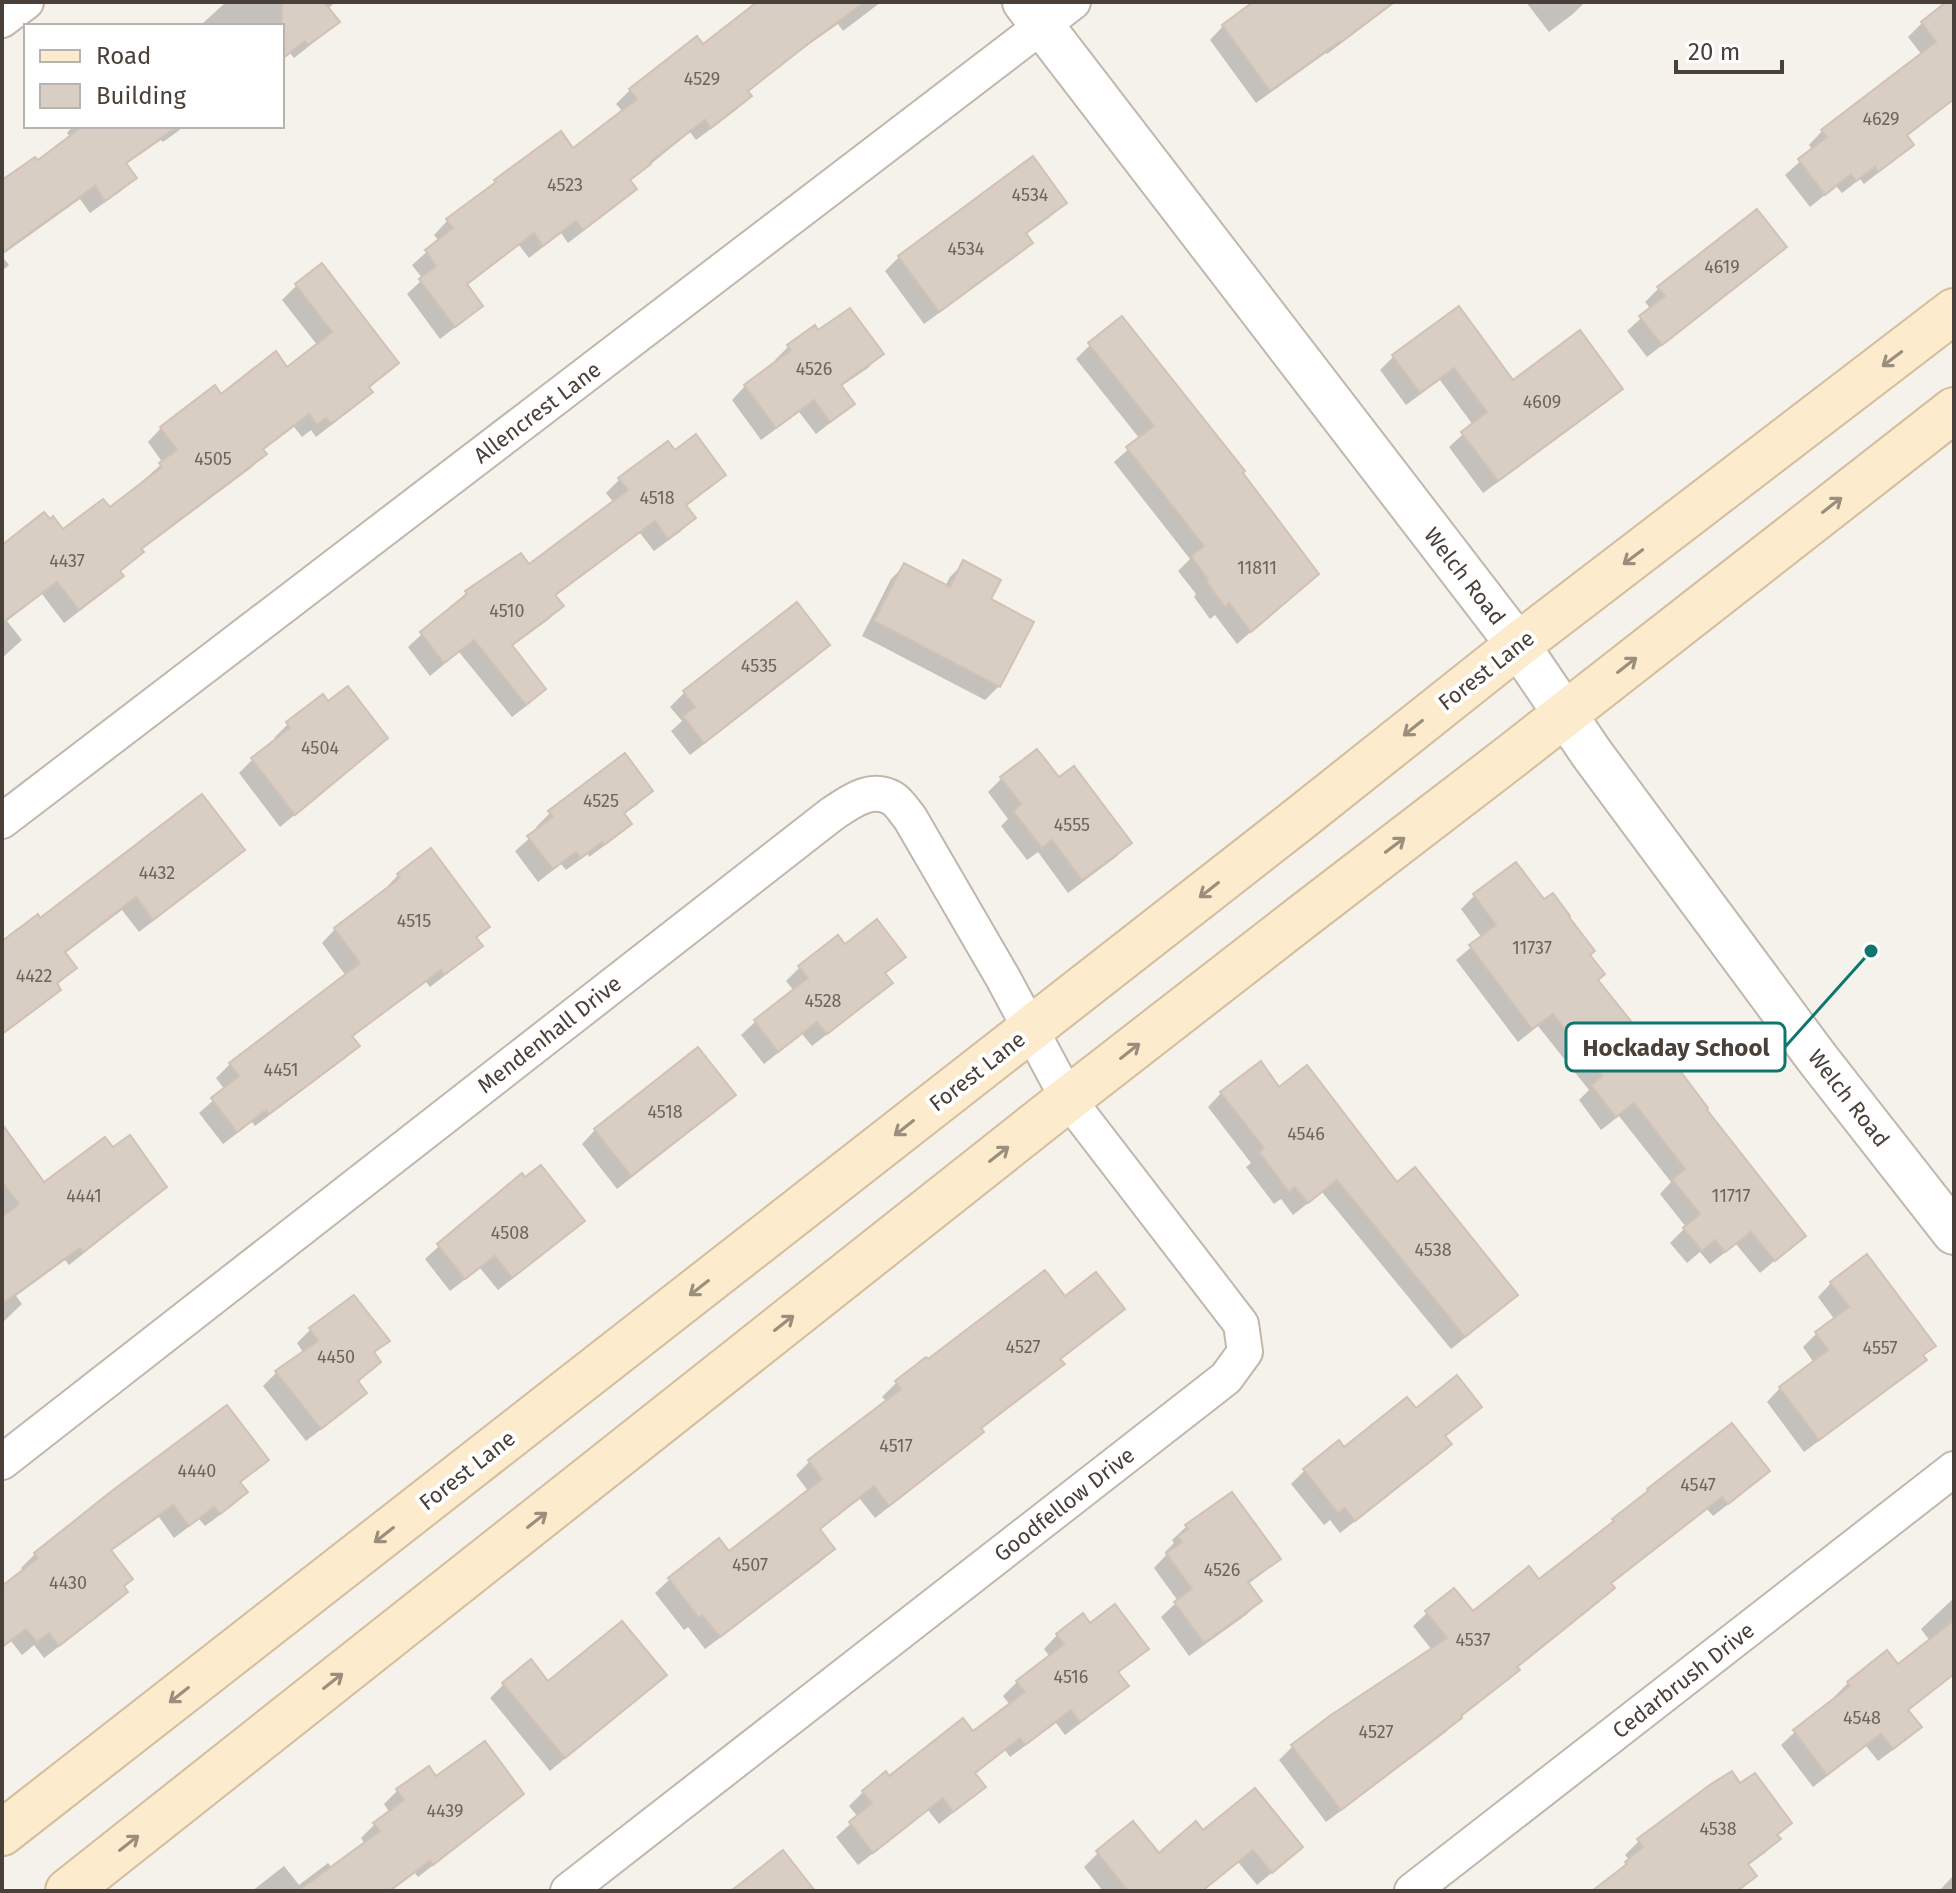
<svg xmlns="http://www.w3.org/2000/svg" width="1956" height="1893" font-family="'Fira Sans',sans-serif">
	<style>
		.shadow { fill: #0003 }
		.building { fill: #d9cec3; stroke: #d1c2b4; stroke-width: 2 }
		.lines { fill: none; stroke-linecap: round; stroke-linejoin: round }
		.minor-casing { stroke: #c0b7ad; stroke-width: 38 }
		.tertiary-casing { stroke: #c0b7ad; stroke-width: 46 }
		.secondary-casing { stroke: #d3bd9c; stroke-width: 48 }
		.minor { stroke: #fff; stroke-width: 34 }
		.tertiary { stroke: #fff; stroke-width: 42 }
		.secondary { stroke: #fdebcd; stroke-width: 44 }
		.oneway { stroke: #9a8e7c }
		.labels { text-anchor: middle; stroke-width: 8; stroke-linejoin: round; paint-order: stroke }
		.number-label { font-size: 18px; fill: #6d645c }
		.street-label { font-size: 22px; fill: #494139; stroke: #fff }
		.leader { fill: none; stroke: #0f766e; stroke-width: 3 }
		.callout-dot { fill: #0f766e; stroke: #fff; stroke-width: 3 }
		.callout { fill: #fff; stroke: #0f766e; stroke-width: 3 }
		.callout-label { font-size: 24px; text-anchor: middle; font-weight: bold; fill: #494139 }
	</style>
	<rect width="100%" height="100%" fill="#f5f1eb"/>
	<!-- shadow -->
	<g class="shadow">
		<polygon points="226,2 336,2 327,9 337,21 323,35 294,58 290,53 282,60 282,26 204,26 202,24"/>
		<polygon points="768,2 881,2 843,31 838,24 797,53 746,92 749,96 736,110 696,140 690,132 629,182 634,189 620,203 568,243 561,233 529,258 519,245 466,286 480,305 466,319 440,339 407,294 423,279 412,265 439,241 434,235 447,221 484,193 496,182 560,133 573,150 623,112 616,104 630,90 697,39 703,47"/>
		<polygon points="1257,2 1396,2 1327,54 1326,53 1256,103 1210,40 1223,26"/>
		<polygon points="1526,2 1585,2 1573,14 1549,32"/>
		<polygon points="1950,2 1954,2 1954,67 1939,108 1925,122 1906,137 1911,145 1897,158 1864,184 1860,179 1842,193 1836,186 1810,207 1785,175 1813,150 1809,145 1822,131 1922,55 1908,37 1922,23"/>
		<polygon points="73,126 185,126 163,142 161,140 125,165 134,177 121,191 90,213 80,199 2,255 2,176 5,181 37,163 71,138 67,133"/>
		<polygon points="1064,203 1050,217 1025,235 1031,242 1017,256 924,324 885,271 899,257"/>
		<polygon points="1784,247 1770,261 1647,357 1627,331 1651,309 1645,302 1659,288"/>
		<polygon points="2,256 9,265 2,271"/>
		<polygon points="322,266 397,363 367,388 370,392 356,406 316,437 311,430 302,437 294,427 262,451 265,454 251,468 140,551 118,573 121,576 107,590 64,623 42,594 7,621 22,640 2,658 2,539 6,545 62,532 109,510 163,463 148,442 161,428 221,396 287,370 318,346 282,300 296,286"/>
		<polygon points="1458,309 1512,383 1621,389 1607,402 1483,493 1449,447 1473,425 1440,380 1406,405 1380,370 1394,356"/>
		<polygon points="818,333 881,354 868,368 840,387 852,404 838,417 816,434 799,412 761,440 732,400 745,386 777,363 775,360 789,346"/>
		<polygon points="1090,345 1241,473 1303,587 1237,644 1215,615 1210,619 1194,597 1196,594 1178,571 1190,559 1114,462 1140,439 1076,359"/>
		<polygon points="674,453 724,475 710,488 685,507 694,518 680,532 654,551 640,533 554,597 561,606 548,620 511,647 543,689 530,703 512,717 459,652 430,676 408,647 466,593 477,583 529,566 614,503 606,493 619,480"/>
		<polygon points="964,563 989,600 999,686 985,700 862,636 891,579 905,565 945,586 950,577"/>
		<polygon points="796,605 827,645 814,659 690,755 671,731 682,721 670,707 684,693"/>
		<polygon points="288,724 371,752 280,827 239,773 252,760 277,741 274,738"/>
		<polygon points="1002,778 1058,780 1130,843 1116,857 1068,893 1038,852 1027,860 1001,826 1008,819 988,792"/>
		<polygon points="651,791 637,805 623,815 629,824 616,837 589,857 588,854 566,870 561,864 538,882 515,851 539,830 536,827 550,813"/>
		<polygon points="242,850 228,863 139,932 122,910 64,954 75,968 56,986 58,989 45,1003 2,1035 2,943 40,921"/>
		<polygon points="1515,865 1588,955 1596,981 1704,1110 1804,1236 1760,1273 1736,1244 1710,1264 1700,1252 1687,1263 1670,1243 1686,1227 1660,1194 1671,1182 1619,1116 1601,1130 1579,1100 1589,1090 1538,1026 1518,1042 1456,960 1482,938 1461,909 1474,896"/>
		<polygon points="398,875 488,927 475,940 480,946 466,959 430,987 426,982 351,1038 357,1046 343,1060 255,1126 252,1122 223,1144 199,1113 225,1090 216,1078 230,1064 346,976 322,943 335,929 386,891 385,889"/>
		<polygon points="845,947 904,956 884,975 890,982 876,996 812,1046 802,1034 764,1064 741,1035 755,1022 794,991 786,981 800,967"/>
		<polygon points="1279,1090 1397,1185 1515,1295 1501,1309 1451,1349 1322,1192 1293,1215 1281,1199 1274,1204 1246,1167 1251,1163 1208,1107 1221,1093"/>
		<polygon points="733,1095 720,1108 617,1189 582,1144 595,1130"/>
		<polygon points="112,1150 165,1187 151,1200 69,1265 65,1260 16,1296 22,1304 2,1323 2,1222 5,1219 2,1214 2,1156 43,1184"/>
		<polygon points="525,1180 582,1221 568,1235 498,1290 480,1268 450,1291 425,1259 439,1246"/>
		<polygon points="1831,1283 1933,1346 1922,1357 1924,1360 1910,1373 1804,1452 1767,1402 1780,1388 1814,1363 1803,1347 1816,1334 1835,1320 1818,1297"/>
		<polygon points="1064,1299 1122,1309 1108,1323 1059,1361 1062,1364 1048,1378 980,1430 982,1432 968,1445 875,1518 860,1499 818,1531 832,1549 819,1563 705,1649 688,1627 684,1630 655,1593 669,1580 719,1541 729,1554 809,1492 796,1475 809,1462 887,1402 882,1397 896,1383 926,1360 928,1362"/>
		<polygon points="311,1329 387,1341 373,1354 379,1362 356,1383 364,1393 350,1407 306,1441 263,1386 276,1373 303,1352 297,1343"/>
		<polygon points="1480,1407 1444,1438 1449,1444 1436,1458 1340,1533 1330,1520 1324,1525 1291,1484 1305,1470 1416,1411"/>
		<polygon points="267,1460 239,1484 246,1492 232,1506 205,1526 199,1519 174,1538 159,1517 110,1552 122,1587 125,1592 112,1606 44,1658 34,1645 22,1655 11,1641 2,1648 2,1589 24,1571 21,1568 35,1554 115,1492"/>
		<polygon points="1767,1471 1753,1485 1713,1516 1707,1509 1610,1585 1613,1588 1599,1602 1516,1668 1517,1669 1503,1683 1460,1717 1446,1732 1326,1822 1279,1760 1293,1746 1432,1650 1413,1626 1427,1613 1472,1613 1539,1582 1600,1534 1648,1491"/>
		<polygon points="1232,1494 1278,1559 1264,1572 1248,1584 1260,1601 1246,1615 1189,1656 1161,1617 1178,1601 1154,1568 1167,1554 1165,1552 1174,1543 1172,1540 1186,1527"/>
		<polygon points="1954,1598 1954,1659 1930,1690 1907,1711 1919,1727 1905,1741 1878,1761 1866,1746 1813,1787 1781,1745 1795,1732 1836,1699 1834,1697 1848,1683 1898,1667 1930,1641 1921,1629"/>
		<polygon points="1090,1625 1146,1649 1117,1674 1126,1686 1112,1699 1065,1735 1056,1723 1010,1757 1005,1750 974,1775 983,1786 969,1800 939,1824 928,1810 858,1865 836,1837 858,1817 849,1806 863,1792 973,1734 1010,1705 1003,1696 1017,1682 1050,1657 1044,1649 1057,1635"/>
		<polygon points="504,1684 650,1688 550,1771 490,1698"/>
		<polygon points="436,1779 521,1794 507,1808 418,1877 415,1873 391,1891 252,1891 284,1866 299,1885 328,1863 332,1868 365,1844 361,1838 375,1824 390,1813 384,1804 398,1790"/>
		<polygon points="1740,1786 1790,1823 1776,1836 1778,1839 1765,1853 1747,1866 1754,1876 1738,1891 1595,1891 1630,1861 1625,1855 1639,1841"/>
		<polygon points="1203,1833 1287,1860 1257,1885 1238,1862 1203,1891 1103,1891 1084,1867 1098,1853 1159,1855"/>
		<polygon points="1953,1876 1954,1891 1940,1891 1940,1890"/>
	</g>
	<!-- building -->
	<g class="building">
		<polygon points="282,2 324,2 340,22 308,45 305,41 282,59"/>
		<polygon points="757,2 865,2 813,40 748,91 752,96 711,128 705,120 650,162 651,164 630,180 637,189 583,230 576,221 543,246 534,233 467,284 483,306 455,327 419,279 436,266 425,250 453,228 446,219 496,182 494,180 561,131 573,148 637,99 629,89 697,36 703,44"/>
		<polygon points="1253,2 1394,2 1341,42 1340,41 1270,91 1222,25"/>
		<polygon points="1946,2 1954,2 1954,99 1907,135 1914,145 1878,172 1875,167 1856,181 1851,174 1825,195 1798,159 1827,137 1821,130 1936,42 1921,22"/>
		<polygon points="83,126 178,126 126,163 137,178 105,201 95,186 2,253 2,180 35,157 38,160"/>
		<polygon points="1033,156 1067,203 1026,233 1033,243 939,312 898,256"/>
		<polygon points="1757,209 1787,247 1662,345 1639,316 1665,296 1657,287"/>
		<polygon points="322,263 399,363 369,387 373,392 331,424 326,418 317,425 309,414 263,449 267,454 141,549 144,552 120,571 124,576 79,610 57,582 2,623 2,545 44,512 50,519 53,516 63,529 103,499 110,507 162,467 159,463 177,450 160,427 215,385 221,394 276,351 287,367 332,332 295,284"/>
		<polygon points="1459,306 1513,380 1580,330 1623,389 1498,481 1461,432 1487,412 1454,368 1420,393 1392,355"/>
		<polygon points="850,308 884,354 841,385 855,404 830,422 814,400 776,428 744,385 791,350 787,345 815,325 818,330"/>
		<polygon points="1122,316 1245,471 1243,473 1319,574 1251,632 1229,603 1225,607 1206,581 1208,580 1191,556 1204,546 1126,447 1154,426 1088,343"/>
		<polygon points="696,434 726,475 686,505 696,518 668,539 655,521 555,595 564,606 512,645 546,689 526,705 474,640 444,663 420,632 467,594 465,591 521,553 529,564 628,490 618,478 668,441 675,450"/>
		<polygon points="963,560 1001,580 991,599 1034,622 1000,687 874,621 904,563 950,587"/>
		<polygon points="797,602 830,645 704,743 683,716 695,707 683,691"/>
		<polygon points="348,686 388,738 295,815 251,758 290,728 286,722 323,694 328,701"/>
		<polygon points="1037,749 1059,777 1074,766 1132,843 1082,880 1052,840 1042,848 1013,811 1021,804 1000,777"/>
		<polygon points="625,753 653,791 624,813 632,824 604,845 602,842 581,858 576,852 553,869 527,836 553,817 548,811"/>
		<polygon points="202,794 245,850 153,920 136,897 65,952 77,968 57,983 61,990 2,1034 2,941 38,914 40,918"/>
		<polygon points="431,848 490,927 476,937 483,946 444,975 441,970 352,1036 360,1046 269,1114 266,1110 237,1132 211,1098 239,1076 229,1063 360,963 334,928 400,878 397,874"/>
		<polygon points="1516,862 1544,899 1553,893 1570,916 1569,917 1595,951 1590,955 1605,974 1598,980 1646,1040 1653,1035 1708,1108 1707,1110 1806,1236 1775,1261 1751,1232 1725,1252 1715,1240 1702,1251 1683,1228 1700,1214 1672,1179 1685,1169 1634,1103 1616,1117 1591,1085 1602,1076 1553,1014 1532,1029 1469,945 1496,925 1473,894"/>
		<polygon points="877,919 906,957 885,973 893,983 827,1034 817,1022 778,1052 754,1020 808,978 798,966 838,935 845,944"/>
		<polygon points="698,1047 736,1095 631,1176 594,1129"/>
		<polygon points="1261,1061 1279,1087 1307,1065 1397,1182 1415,1167 1518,1295 1465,1337 1337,1180 1308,1203 1295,1187 1289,1192 1259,1152 1264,1148 1220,1092"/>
		<polygon points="2,1124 44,1182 105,1137 113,1147 130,1135 167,1187 83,1252 80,1248 2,1304 2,1217 19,1204 2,1182"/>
		<polygon points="541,1165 585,1221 512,1278 495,1256 465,1279 437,1244 522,1173 525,1177"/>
		<polygon points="1867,1254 1936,1346 1923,1355 1927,1360 1819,1440 1779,1387 1828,1350 1815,1332 1849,1307 1830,1282"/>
		<polygon points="1045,1270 1065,1296 1096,1272 1125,1309 1060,1359 1065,1364 981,1428 984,1432 889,1506 874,1486 820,1529 835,1549 720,1637 702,1615 699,1618 668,1578 719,1538 729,1551 822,1479 808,1460 901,1389 895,1381 926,1357 928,1359"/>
		<polygon points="354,1295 390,1341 374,1352 381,1362 358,1381 367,1393 321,1429 275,1371 318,1341 309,1328"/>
		<polygon points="1457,1375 1482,1407 1445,1436 1452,1444 1355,1521 1345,1508 1338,1513 1303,1469 1339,1440 1344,1447 1407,1397 1416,1408"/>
		<polygon points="227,1405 269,1460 240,1482 248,1492 220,1514 214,1507 189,1526 173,1505 111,1550 133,1579 124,1586 128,1592 59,1646 49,1633 37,1642 26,1629 2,1647 2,1586 38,1558 34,1553 113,1490"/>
		<polygon points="1732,1423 1770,1471 1728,1504 1722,1497 1611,1583 1615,1588 1517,1667 1520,1670 1461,1716 1462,1718 1341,1810 1291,1745 1331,1715 1447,1638 1425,1611 1454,1588 1473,1611 1529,1566 1539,1579 1614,1521 1612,1519 1648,1491 1647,1489"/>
		<polygon points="1232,1492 1281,1559 1248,1582 1262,1601 1204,1643 1174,1602 1192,1589 1166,1553 1182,1542 1178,1536 1188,1529 1185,1525"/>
		<polygon points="1115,1604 1149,1649 1118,1672 1129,1686 1080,1722 1071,1710 1025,1745 1020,1738 975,1773 986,1787 953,1812 943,1798 873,1853 849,1822 872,1803 862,1791 886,1771 889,1776 963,1718 973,1731 1025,1692 1016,1681 1064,1644 1056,1634 1083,1613 1090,1623"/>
		<polygon points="1954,1620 1954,1674 1908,1710 1922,1727 1893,1749 1881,1734 1827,1775 1793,1730 1850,1686 1847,1682 1887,1650 1898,1664"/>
		<polygon points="622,1621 667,1675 565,1758 502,1683 531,1659 548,1681"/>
		<polygon points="485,1741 524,1794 433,1865 430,1861 389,1891 298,1891 380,1831 373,1823 404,1800 396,1789 429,1766 436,1776"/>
		<polygon points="1732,1771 1740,1783 1755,1773 1792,1823 1777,1835 1781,1839 1748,1864 1757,1876 1737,1891 1592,1891 1627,1864 1625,1862 1643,1847 1637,1839 1711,1784"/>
		<polygon points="1255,1788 1303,1847 1272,1873 1253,1850 1202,1891 1128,1891 1096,1851 1133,1821 1159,1853 1196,1821 1203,1830"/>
		<polygon points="783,1850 815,1891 731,1891"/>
	</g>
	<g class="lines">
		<defs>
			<g id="minor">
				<polyline points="2,20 26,2"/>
				<polyline points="2,821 1073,2"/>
				<path d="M2,1462l830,-648c18,-12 39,-28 60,-16 7,4 13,14 18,20l93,160 65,121 173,225 4,28 -19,26 -658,513"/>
				<polyline points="1412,1891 1954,1469"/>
			</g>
			<polyline id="tertiary" points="1024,2 1518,645 1592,754 1817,1058 1954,1233"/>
			<g id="secondary">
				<polyline points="2,1833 1298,820 1518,645 1954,311"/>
				<polyline points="68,1891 1068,1099 1302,917 1509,758 1954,410"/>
			</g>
		</defs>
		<!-- minor casing -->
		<use href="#minor" class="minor-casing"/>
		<!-- tertiary casing -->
		<use href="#tertiary" class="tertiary-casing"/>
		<!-- secondary casing -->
		<use href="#secondary" class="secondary-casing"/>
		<!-- minor -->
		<use href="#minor" class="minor"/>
		<!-- tertiary -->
		<use href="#tertiary" class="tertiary"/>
		<!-- secondary -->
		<use href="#secondary" class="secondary"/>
	</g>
	<!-- one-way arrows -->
	<defs><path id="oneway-shaft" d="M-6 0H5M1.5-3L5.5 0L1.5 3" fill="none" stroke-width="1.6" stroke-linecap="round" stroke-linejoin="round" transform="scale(2)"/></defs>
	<g class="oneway">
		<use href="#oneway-shaft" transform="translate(1892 359) rotate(143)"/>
		<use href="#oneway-shaft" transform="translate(1832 505) rotate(-38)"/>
		<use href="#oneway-shaft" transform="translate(1633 557) rotate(143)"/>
		<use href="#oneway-shaft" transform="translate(1627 665) rotate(-38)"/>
		<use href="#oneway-shaft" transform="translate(1413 728) rotate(141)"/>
		<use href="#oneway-shaft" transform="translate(1395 845) rotate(-37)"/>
		<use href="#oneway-shaft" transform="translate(1209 890) rotate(142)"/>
		<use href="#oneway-shaft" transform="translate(1130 1051) rotate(-38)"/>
		<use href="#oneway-shaft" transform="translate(904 1128) rotate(142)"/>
		<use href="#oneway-shaft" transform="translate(999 1154) rotate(-38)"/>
		<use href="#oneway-shaft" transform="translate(699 1288) rotate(142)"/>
		<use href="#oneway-shaft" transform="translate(784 1323) rotate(-38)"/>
		<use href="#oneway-shaft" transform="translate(537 1520) rotate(-38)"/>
		<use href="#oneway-shaft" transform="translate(384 1535) rotate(142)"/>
		<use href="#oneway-shaft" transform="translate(333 1681) rotate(-38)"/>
		<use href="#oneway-shaft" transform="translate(179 1695) rotate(142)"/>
		<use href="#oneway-shaft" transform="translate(129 1843) rotate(-38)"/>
	</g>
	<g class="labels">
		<!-- number labels -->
		<g class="number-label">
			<text x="702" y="85">4529</text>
			<text x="1881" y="125">4629</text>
			<text x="565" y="191">4523</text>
			<text x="1030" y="201">4534</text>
			<text x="966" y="255">4534</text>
			<text x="1722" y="273">4619</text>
			<text x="814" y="375">4526</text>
			<text x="1542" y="408">4609</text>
			<text x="213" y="465">4505</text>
			<text x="657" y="504">4518</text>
			<text x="67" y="567">4437</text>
			<text x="1257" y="574">11811</text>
			<text x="507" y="617">4510</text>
			<text x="759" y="672">4535</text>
			<text x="320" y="754">4504</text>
			<text x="601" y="807">4525</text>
			<text x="1072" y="831">4555</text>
			<text x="157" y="879">4432</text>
			<text x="414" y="927">4515</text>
			<text x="1532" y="954">11737</text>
			<text x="34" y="982">4422</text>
			<text x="823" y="1007">4528</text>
			<text x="281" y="1076">4451</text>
			<text x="665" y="1118">4518</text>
			<text x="1306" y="1140">4546</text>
			<text x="84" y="1202">4441</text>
			<text x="1731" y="1202">11717</text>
			<text x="510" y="1239">4508</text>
			<text x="1433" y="1256">4538</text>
			<text x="1023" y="1353">4527</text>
			<text x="1880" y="1354">4557</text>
			<text x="336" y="1363">4450</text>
			<text x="896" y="1452">4517</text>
			<text x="197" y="1477">4440</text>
			<text x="1698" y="1491">4547</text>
			<text x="750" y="1571">4507</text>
			<text x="1222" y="1576">4526</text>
			<text x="68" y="1589">4430</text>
			<text x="1473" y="1646">4537</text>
			<text x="1071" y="1683">4516</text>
			<text x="1862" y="1724">4548</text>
			<text x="1376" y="1738">4527</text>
			<text x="445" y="1817">4439</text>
			<text x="1718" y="1835">4538</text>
		</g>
		<!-- street labels -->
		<g class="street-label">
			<text transform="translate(537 412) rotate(-37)" y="8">Allencrest Lane</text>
			<text transform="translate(1465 576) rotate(52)" y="8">Welch Road</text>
			<text transform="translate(1486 670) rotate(-38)" y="8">Forest Lane</text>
			<text transform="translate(549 1034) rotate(-38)" y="8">Mendenhall Drive</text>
			<text transform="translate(977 1071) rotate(-38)" y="8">Forest Lane</text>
			<text transform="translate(1849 1098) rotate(52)" y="8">Welch Road</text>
			<text transform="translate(467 1470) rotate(-38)" y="8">Forest Lane</text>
			<text transform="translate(1064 1504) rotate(-38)" y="8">Goodfellow Drive</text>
			<text transform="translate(1683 1680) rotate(-38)" y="8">Cedarbrush Drive</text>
		</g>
	</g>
	<!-- callouts -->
	<path class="leader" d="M1871 951L1785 1047"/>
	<circle class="callout-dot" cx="1871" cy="951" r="8"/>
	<rect class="callout" x="1566" y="1023" width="219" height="48" rx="8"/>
	<g class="callout-label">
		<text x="1676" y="1056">Hockaday School</text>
	</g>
	<!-- border -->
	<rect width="1956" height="1893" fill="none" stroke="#494139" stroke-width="8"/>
	<!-- legend -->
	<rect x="24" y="24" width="260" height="104" fill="#ffffff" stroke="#b6b3b0" stroke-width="2"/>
	<rect x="40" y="50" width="40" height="12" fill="#fdebcd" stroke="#b6b3b0" stroke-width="2"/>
	<text x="96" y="64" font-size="24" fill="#494139">Road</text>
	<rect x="40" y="84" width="40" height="24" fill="#d9cec3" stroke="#b6b3b0" stroke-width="2"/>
	<text x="96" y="104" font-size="24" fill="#494139">Building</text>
	<!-- scale -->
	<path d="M1676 60v12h106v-12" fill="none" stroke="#494139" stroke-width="4"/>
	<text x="1688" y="60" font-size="24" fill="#494139" stroke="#ffffff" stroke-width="6" paint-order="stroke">20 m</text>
</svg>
